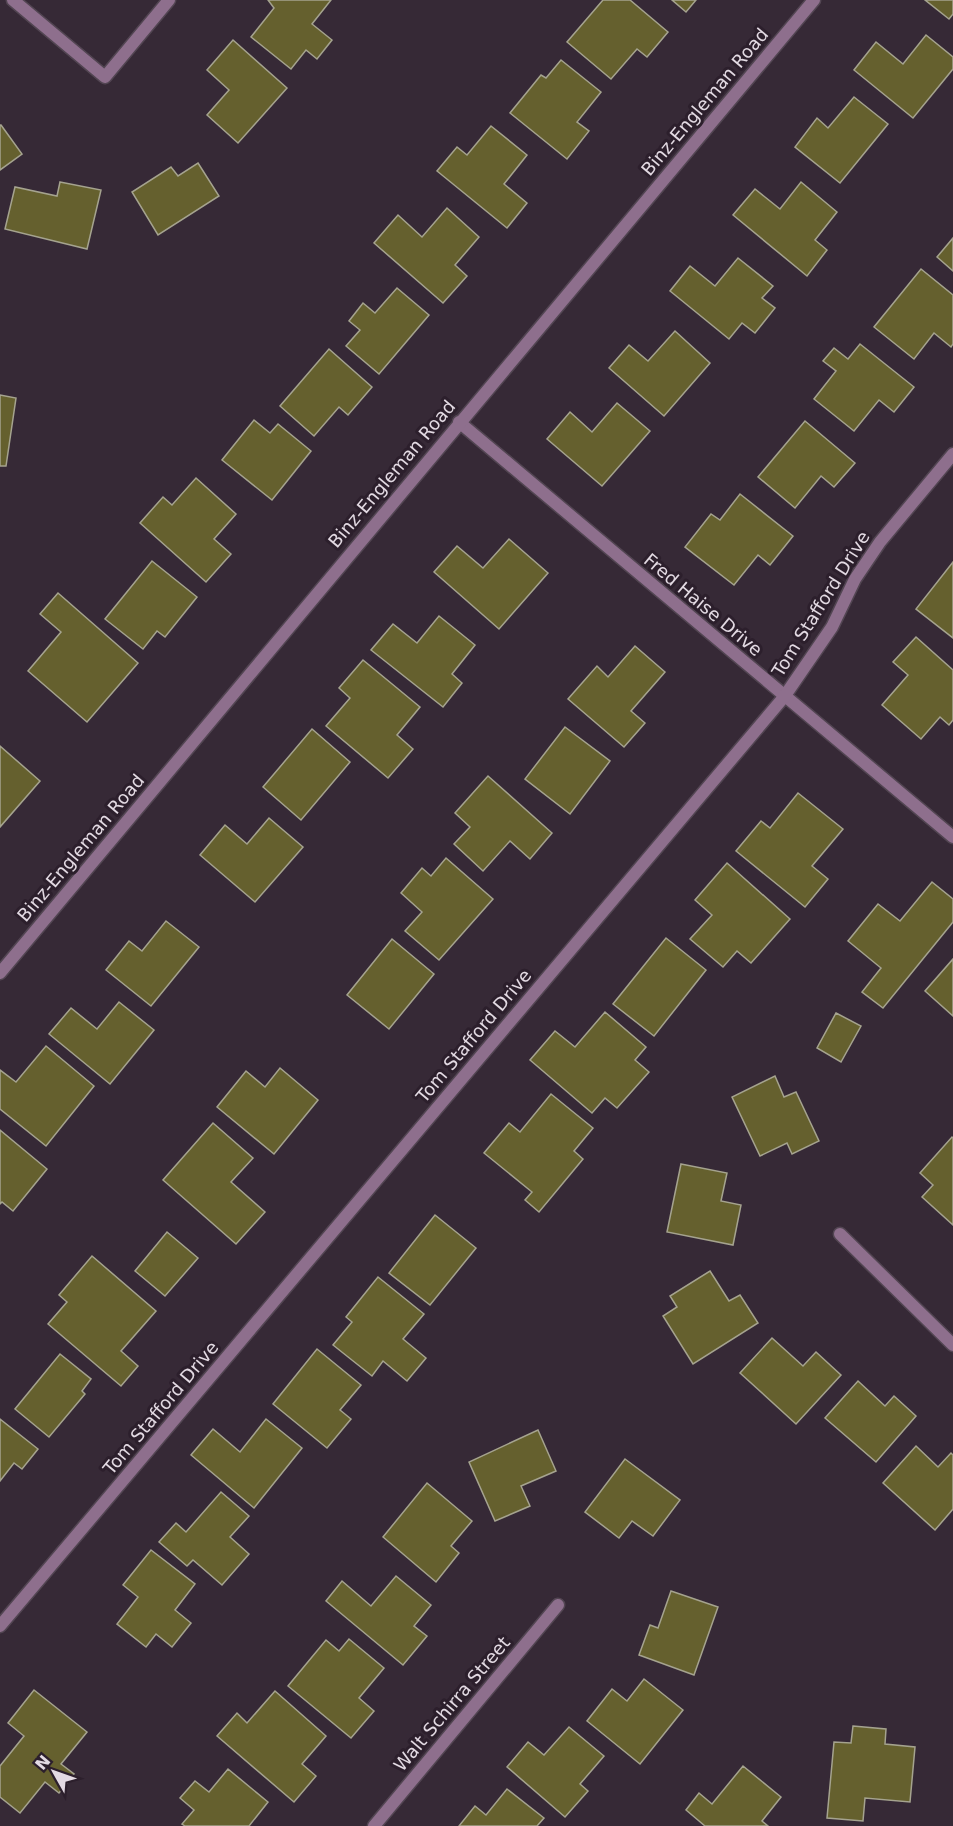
<svg xmlns="http://www.w3.org/2000/svg" width="953" height="1826" font-family="'DejaVu Sans',sans-serif">
	<style>
		.building { fill: #65602e; stroke: #a5a38f; stroke-width: 1.5 }
		.lines { fill: none; stroke-linecap: round; stroke-linejoin: round }
		.minor-casing { stroke: #524552; stroke-width: 15 }
		.tertiary-casing { stroke: #524552; stroke-width: 15 }
		.minor { stroke: #8e6f8d; stroke-width: 12 }
		.tertiary { stroke: #8e6f8d; stroke-width: 12 }
		.labels { text-anchor: middle; stroke-width: 6; stroke-linejoin: round; paint-order: stroke }
		.street-label { font-size: 18px; fill: #e3dae3; stroke: #2c1f2c }
	</style>
	<rect width="100%" height="100%" fill="#362936"/>
	<!-- building -->
	<g class="building">
		<polygon points="268,0 331,0 312,24 332,40 317,59 306,50 291,69 251,37 274,8"/>
		<polygon points="603,0 630,0 668,32 647,57 637,49 611,79 567,42"/>
		<polygon points="672,0 696,0 686,12"/>
		<polygon points="925,0 953,0 953,14 949,19"/>
		<polygon points="926,35 953,57 953,69 913,118 854,70 876,42 903,64"/>
		<polygon points="233,40 287,88 238,143 207,115 229,90 207,70"/>
		<polygon points="561,60 601,92 577,122 589,131 567,159 510,113 541,75 546,78"/>
		<polygon points="854,97 888,124 840,183 795,147 817,118 828,128"/>
		<polygon points="1,125 22,154 0,170 0,125"/>
		<polygon points="491,126 527,155 504,184 527,203 507,228 437,171 457,147 467,155"/>
		<polygon points="198,163 219,196 158,235 132,192 171,167 178,176"/>
		<polygon points="60,182 101,190 87,249 5,229 15,187 57,196"/>
		<polygon points="801,182 837,212 815,240 827,250 807,276 733,215 755,189 780,209"/>
		<polygon points="447,208 479,237 455,265 467,276 443,303 374,243 398,215 422,237"/>
		<polygon points="953,238 953,271 937,257"/>
		<polygon points="738,258 773,286 762,298 775,308 755,333 742,323 729,339 670,291 690,266 715,286"/>
		<polygon points="921,269 953,295 953,344 951,347 934,333 914,359 874,327"/>
		<polygon points="397,288 429,315 379,374 346,346 360,330 349,321 363,303 375,313"/>
		<polygon points="675,331 710,363 664,416 609,368 629,345 648,361"/>
		<polygon points="860,344 914,387 894,412 879,400 854,431 814,399 836,371 823,361 834,348 848,359"/>
		<polygon points="329,349 372,387 348,415 339,407 314,436 280,406"/>
		<polygon points="0,395 16,398 6,466 0,466"/>
		<polygon points="617,403 650,431 602,486 547,439 570,412 592,432"/>
		<polygon points="254,420 270,433 278,424 311,451 272,500 222,460"/>
		<polygon points="805,421 855,463 834,487 821,476 795,508 758,477"/>
		<polygon points="196,478 236,514 214,539 231,554 206,582 140,523 163,497 172,505"/>
		<polygon points="740,494 793,536 770,565 758,555 734,585 685,547 711,514 720,520"/>
		<polygon points="509,539 548,573 499,629 434,572 457,546 483,568"/>
		<polygon points="152,561 197,597 165,637 157,631 143,649 105,619"/>
		<polygon points="953,562 953,638 916,609"/>
		<polygon points="58,593 138,663 87,722 28,671 61,632 40,614"/>
		<polygon points="439,616 475,645 452,674 462,683 443,707 371,650 393,624 417,643"/>
		<polygon points="916,637 953,670 953,720 949,725 940,717 921,739 882,705 908,675 893,662"/>
		<polygon points="635,646 665,672 631,711 645,723 624,747 568,699 597,666 608,677"/>
		<polygon points="363,660 420,707 397,735 413,749 388,778 326,726 350,698 339,688"/>
		<polygon points="565,727 610,761 570,814 525,779"/>
		<polygon points="312,729 350,762 301,820 263,787"/>
		<polygon points="0,746 40,781 0,827"/>
		<polygon points="488,776 552,833 530,859 510,841 483,871 454,844 470,827 455,813"/>
		<polygon points="798,793 843,829 812,866 828,879 805,907 736,851 761,821 770,828"/>
		<polygon points="269,818 303,847 255,902 200,855 225,825 247,844"/>
		<polygon points="446,858 493,899 439,960 405,931 422,912 401,893 422,868 431,876"/>
		<polygon points="727,863 790,919 751,963 737,951 723,967 690,939 712,915 695,900"/>
		<polygon points="932,882 953,899 953,922 883,1008 862,992 881,968 848,941 878,904 900,921"/>
		<polygon points="166,921 199,947 151,1006 106,970 129,941 142,951"/>
		<polygon points="666,938 706,970 654,1036 613,1004"/>
		<polygon points="392,939 434,974 389,1029 347,995"/>
		<polygon points="953,959 953,1016 925,991"/>
		<polygon points="119,1002 154,1030 110,1084 49,1034 71,1008 97,1029"/>
		<polygon points="605,1012 646,1047 635,1060 649,1072 617,1108 605,1098 592,1113 530,1060 555,1031 575,1047"/>
		<polygon points="836,1013 861,1026 841,1062 817,1048"/>
		<polygon points="46,1046 94,1086 46,1146 0,1109 0,1070 16,1082"/>
		<polygon points="280,1068 318,1100 274,1154 217,1107 246,1071 265,1087"/>
		<polygon points="775,1076 784,1097 796,1092 819,1141 792,1154 787,1143 760,1156 732,1097"/>
		<polygon points="551,1094 593,1128 574,1151 583,1159 539,1212 525,1200 532,1192 484,1153 509,1123 520,1132"/>
		<polygon points="213,1123 253,1158 231,1182 265,1212 236,1244 163,1180"/>
		<polygon points="0,1130 47,1169 13,1211 2,1202 0,1204"/>
		<polygon points="952,1137 953,1138 953,1225 922,1197 933,1185 920,1173"/>
		<polygon points="681,1164 727,1173 721,1201 741,1205 733,1245 667,1232"/>
		<polygon points="435,1215 476,1248 430,1305 389,1273"/>
		<polygon points="167,1232 198,1258 165,1296 135,1271"/>
		<polygon points="92,1256 156,1311 121,1351 138,1366 121,1386 48,1324 67,1302 59,1295"/>
		<polygon points="710,1271 729,1301 740,1295 758,1323 693,1364 663,1316 677,1307 670,1296"/>
		<polygon points="378,1277 424,1314 403,1339 426,1358 407,1381 383,1361 372,1376 333,1345 352,1322 346,1317"/>
		<polygon points="772,1338 803,1366 816,1352 841,1375 796,1424 740,1373"/>
		<polygon points="317,1349 361,1385 340,1410 351,1419 327,1448 273,1404"/>
		<polygon points="60,1354 91,1379 82,1391 85,1394 49,1437 15,1409"/>
		<polygon points="858,1381 885,1406 894,1396 916,1416 876,1462 825,1418"/>
		<polygon points="0,1419 38,1449 22,1469 14,1463 0,1481"/>
		<polygon points="266,1419 302,1448 254,1508 191,1455 213,1429 240,1452"/>
		<polygon points="538,1430 556,1471 521,1486 530,1506 495,1521 469,1462"/>
		<polygon points="916,1446 938,1467 951,1453 953,1455 953,1509 935,1530 883,1483"/>
		<polygon points="625,1459 680,1500 653,1536 632,1521 619,1538 585,1512"/>
		<polygon points="427,1483 472,1521 451,1546 459,1553 436,1582 383,1537"/>
		<polygon points="221,1492 249,1516 230,1537 249,1554 222,1585 193,1560 187,1566 159,1542 176,1523 186,1532"/>
		<polygon points="151,1550 195,1584 175,1610 191,1623 172,1647 156,1634 146,1647 117,1624 138,1597 123,1585"/>
		<polygon points="396,1576 431,1605 414,1626 427,1636 403,1665 326,1601 342,1581 371,1606"/>
		<polygon points="671,1591 718,1607 694,1675 639,1655 650,1625 658,1628"/>
		<polygon points="349,1639 384,1668 359,1698 374,1711 351,1738 288,1686 326,1640 339,1651"/>
		<polygon points="644,1679 683,1710 640,1764 587,1721 612,1689 627,1701"/>
		<polygon points="34,1690 87,1732 61,1764 74,1774 59,1793 45,1782 20,1813 0,1797 0,1766 24,1736 8,1723"/>
		<polygon points="275,1691 326,1736 302,1764 316,1776 294,1802 217,1736 237,1713 247,1723"/>
		<polygon points="853,1726 886,1729 885,1744 915,1747 910,1802 865,1798 863,1821 827,1818 834,1742 851,1743"/>
		<polygon points="569,1727 604,1756 580,1784 588,1791 565,1817 507,1767 528,1742 544,1755"/>
		<polygon points="743,1766 781,1797 762,1821 768,1826 705,1826 686,1810 699,1793 712,1804"/>
		<polygon points="228,1769 268,1802 249,1826 185,1826 182,1824 194,1810 180,1798 195,1781 209,1792"/>
		<polygon points="507,1789 544,1818 537,1826 459,1826 475,1806 486,1815"/>
	</g>
	<g class="lines">
		<defs>
			<g id="minor">
				<polyline points="13,0 105,77 169,0"/>
				<polyline points="459,422 953,837"/>
				<polyline points="840,1234 953,1345"/>
				<polyline points="0,1626 784,697 832,627 855,579 880,542 953,454"/>
				<polyline points="374,1826 558,1605"/>
			</g>
			<polyline id="tertiary" points="0,973 814,0"/>
		</defs>
		<!-- minor casing -->
		<use href="#minor" class="minor-casing"/>
		<!-- tertiary casing -->
		<use href="#tertiary" class="tertiary-casing"/>
		<!-- minor -->
		<use href="#minor" class="minor"/>
		<!-- tertiary -->
		<use href="#tertiary" class="tertiary"/>
	</g>
	<g class="labels">
		<!-- street labels -->
		<g class="street-label">
			<text transform="translate(705 102) rotate(-50)" y="6">Binz-Engleman Road</text>
			<text transform="translate(392 474) rotate(-50)" y="6">Binz-Engleman Road</text>
			<text transform="translate(821 604) rotate(-58)" y="6">Tom Stafford Drive</text>
			<text transform="translate(703 605) rotate(40)" y="6">Fred Haise Drive</text>
			<text transform="translate(81 848) rotate(-50)" y="6">Binz-Engleman Road</text>
			<text transform="translate(474 1036) rotate(-50)" y="6">Tom Stafford Drive</text>
			<text transform="translate(161 1408) rotate(-50)" y="6">Tom Stafford Drive</text>
			<text transform="translate(452 1704) rotate(-50)" y="6">Walt Schirra Street</text>
		</g>
	</g>
	<!-- north arrow -->
	<g transform="translate(54 1772) rotate(310)" stroke="#2c1f2c" stroke-width="4.5" paint-order="stroke">
	<path d="M0-4.5L10 22L0 15L-10 22Z" fill="#e3dae3"/>
	<text y="-9" font-size="16" font-weight="bold" text-anchor="middle" fill="#e3dae3">N</text>
	</g>
</svg>
